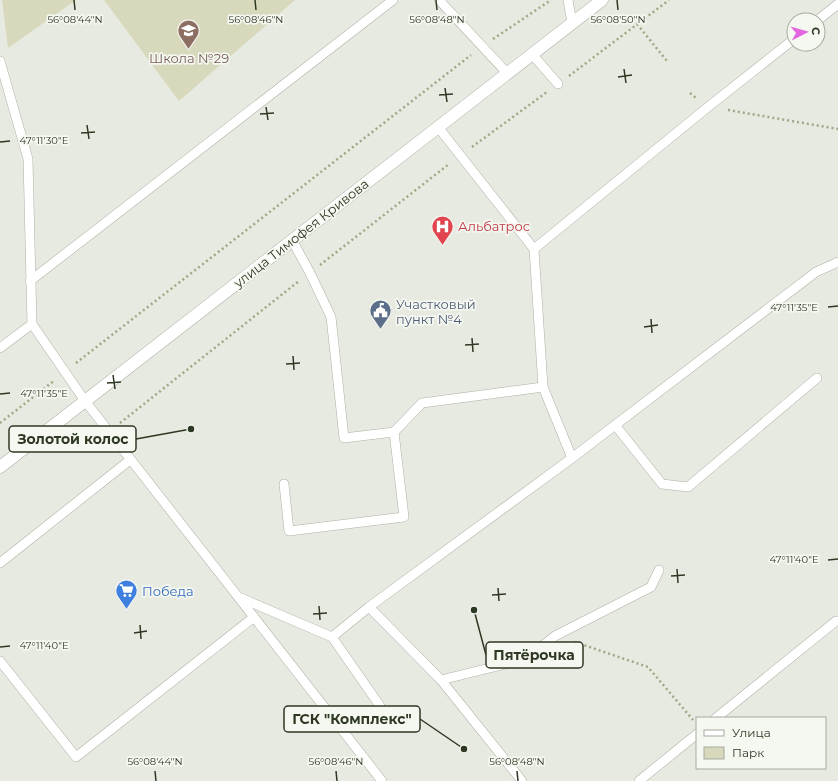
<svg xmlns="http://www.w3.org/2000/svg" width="838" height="781" font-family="Montserrat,sans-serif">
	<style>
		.green { fill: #d8d9bc }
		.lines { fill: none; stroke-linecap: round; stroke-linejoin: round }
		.service-casing { stroke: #acb1a4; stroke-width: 10 }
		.tertiary-casing { stroke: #acb1a4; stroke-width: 13 }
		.path { stroke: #99aa85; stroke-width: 2.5; stroke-dasharray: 2 3; stroke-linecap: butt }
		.service { stroke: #fff; stroke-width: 9 }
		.tertiary { stroke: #fff; stroke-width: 12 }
		.ticks { fill: none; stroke: #2e3923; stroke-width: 1.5 }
		.labels { text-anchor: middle; stroke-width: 3.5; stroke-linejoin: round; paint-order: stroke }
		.education-label { font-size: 13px; fill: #785e54; stroke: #f5f7f1 }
		.health-label { font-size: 13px; fill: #be3a42; stroke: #f5f7f1; text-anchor: start }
		.street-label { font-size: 13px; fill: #2e3923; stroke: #f5f7f1 }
		.service-label { font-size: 13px; fill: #4e5e75; stroke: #f5f7f1; text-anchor: start }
		.shop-label { font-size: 13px; fill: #366cbe; stroke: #f5f7f1; text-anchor: start }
		.ticks-label { font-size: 10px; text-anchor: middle; fill: #2e3923; stroke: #f5f7f1; stroke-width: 3.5; stroke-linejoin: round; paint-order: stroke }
		.leader { fill: none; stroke: #2e3923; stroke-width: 1.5 }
		.callout-dot { fill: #2e3923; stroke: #f5f7f1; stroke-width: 1.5 }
		.callout { fill: #f5f7f1; stroke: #2e3923; stroke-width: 1.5 }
		.callout-label { font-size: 14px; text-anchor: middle; font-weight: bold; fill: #2e3923 }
	</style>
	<rect width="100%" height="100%" fill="#e7eae1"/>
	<!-- green -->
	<g class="green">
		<polygon points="2,0 76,0 8,48"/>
		<polygon points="104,0 295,0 179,101"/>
	</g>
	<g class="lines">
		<defs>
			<g id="service">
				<polyline points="439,0 507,73"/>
				<polyline points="568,0 572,23"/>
				<polyline points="818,20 838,4"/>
				<polyline points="532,54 558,84"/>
				<polyline points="0,61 28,159 32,324 85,401 382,781"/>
				<polyline points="438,127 534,249 543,387 572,458"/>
				<polyline points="534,249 708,107 794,39"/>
				<polyline points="30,281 393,0"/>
				<polyline points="0,348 32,324"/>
				<polyline points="615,425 662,484 688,487 817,378"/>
				<polyline points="394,432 422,403 543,387"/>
				<polyline points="284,484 289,531 404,517 394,432 344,438 331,317 310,273 292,240"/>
				<polyline points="0,563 130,460"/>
				<polyline points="241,598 332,637 380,706"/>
				<polyline points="369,607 441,680 522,781"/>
				<polyline points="332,637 369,607 572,458 816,272 838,262"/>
				<polyline points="0,661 76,757 254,617"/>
				<polyline points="441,680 526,659 555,636 651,587 659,570"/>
				<polyline points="716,718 836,621"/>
				<polyline points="639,781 697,734"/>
			</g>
			<polyline id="tertiary" points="0,467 602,0"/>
		</defs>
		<!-- service casing -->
		<use href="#service" class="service-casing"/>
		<!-- tertiary casing -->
		<use href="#tertiary" class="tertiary-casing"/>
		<!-- path -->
		<g class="path">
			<polyline points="637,24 667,61"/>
			<polyline points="493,39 551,0"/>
			<polyline points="569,76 669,0"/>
			<polyline points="690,93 696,98"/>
			<polyline points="728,110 838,129"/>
			<polyline points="472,147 547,92"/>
			<polyline points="320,265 449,164"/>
			<polyline points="76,363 471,55"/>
			<polyline points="0,423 55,380"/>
			<polyline points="120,423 299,281"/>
			<polyline points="575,642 648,667 693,720"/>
		</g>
		<!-- service -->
		<use href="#service" class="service"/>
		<!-- tertiary -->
		<use href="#tertiary" class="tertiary"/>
	</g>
	<!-- ticks -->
	<path class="ticks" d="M74,0l1,10M255,0l1,10M436,0l1,10M617,0l1,10M624,69l2,14M618,77l14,-2M445,88l2,14M439,95l14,-1M266,107l2,13M260,114l14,-1M87,125l2,14M81,133l14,-1M0,142l10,-1M828,307l10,-1M651,319l1,14M644,327l14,-2M472,338l1,14M465,345l14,-1M293,356l1,14M286,364l14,-1M113,375l2,14M107,383l14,-1M0,394l10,-1M828,560l10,-1M677,569l1,14M671,576l14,-1M498,588l1,13M492,595l14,-1M319,606l1,14M313,614l14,-1M140,625l1,14M134,633l13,-2M0,647l10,-1M155,771l1,10M336,771l1,10M517,771l1,10"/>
	<!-- icons -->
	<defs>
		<symbol id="school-pin" viewBox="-11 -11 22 30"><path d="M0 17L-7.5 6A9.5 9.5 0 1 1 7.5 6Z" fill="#8d6e63" stroke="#f5f7f1"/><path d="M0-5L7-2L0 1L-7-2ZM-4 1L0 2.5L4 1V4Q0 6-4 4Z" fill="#fff"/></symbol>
		<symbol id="hospital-pin" viewBox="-11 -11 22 30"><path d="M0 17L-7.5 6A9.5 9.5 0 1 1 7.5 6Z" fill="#e0444e" stroke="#f5f7f1"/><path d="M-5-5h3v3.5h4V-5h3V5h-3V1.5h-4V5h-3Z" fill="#fff"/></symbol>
		<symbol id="civic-pin" viewBox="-11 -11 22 30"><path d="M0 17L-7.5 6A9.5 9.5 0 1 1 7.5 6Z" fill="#5c6f8a" stroke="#f5f7f1"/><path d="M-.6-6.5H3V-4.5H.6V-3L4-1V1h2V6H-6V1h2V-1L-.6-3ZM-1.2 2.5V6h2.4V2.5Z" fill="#fff"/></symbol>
		<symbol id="supermarket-pin" viewBox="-11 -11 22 30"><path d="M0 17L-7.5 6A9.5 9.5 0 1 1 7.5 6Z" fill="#3f7fe0" stroke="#f5f7f1"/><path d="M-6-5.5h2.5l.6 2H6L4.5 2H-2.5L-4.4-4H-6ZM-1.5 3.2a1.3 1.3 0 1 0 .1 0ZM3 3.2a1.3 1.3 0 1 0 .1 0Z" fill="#fff"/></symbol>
	</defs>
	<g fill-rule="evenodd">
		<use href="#school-pin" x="176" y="18" width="25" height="34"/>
		<use href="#hospital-pin" x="430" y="214" width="25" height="34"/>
		<use href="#civic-pin" x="368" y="298" width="25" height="34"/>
		<use href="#supermarket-pin" x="114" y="578" width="25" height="34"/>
	</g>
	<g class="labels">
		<!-- education labels -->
		<g class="education-label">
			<text x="189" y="63">Школа №29</text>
		</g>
		<!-- health labels -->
		<g class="health-label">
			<text x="458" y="231">Альбатрос</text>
		</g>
		<!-- street labels -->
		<g class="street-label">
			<text transform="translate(301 233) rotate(-38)" y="5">улица Тимофея Кривова</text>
		</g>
		<!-- service labels -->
		<g class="service-label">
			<text x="396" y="309">Участковый<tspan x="396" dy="15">пункт №4</tspan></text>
		</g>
		<!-- shop labels -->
		<g class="shop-label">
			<text x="142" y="596">Победа</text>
		</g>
	</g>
	<g class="ticks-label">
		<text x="75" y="23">56°08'44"N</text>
		<text x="256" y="23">56°08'46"N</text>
		<text x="437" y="23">56°08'48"N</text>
		<text x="618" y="23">56°08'50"N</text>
		<text x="44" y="144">47°11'30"E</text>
		<text x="794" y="311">47°11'35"E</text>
		<text x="44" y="397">47°11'35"E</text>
		<text x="794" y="563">47°11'40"E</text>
		<text x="44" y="649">47°11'40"E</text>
		<text x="155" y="765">56°08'44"N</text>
		<text x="336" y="765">56°08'46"N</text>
		<text x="517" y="765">56°08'48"N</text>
	</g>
	<!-- callouts -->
	<path class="leader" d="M191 429L136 439M474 610L486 655M464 749L420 719"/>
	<g class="callout-dot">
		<circle cx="191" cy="429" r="4"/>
		<circle cx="474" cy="610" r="4"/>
		<circle cx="464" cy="749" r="4"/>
	</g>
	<g class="callout">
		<rect x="9" y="426" width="127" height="26" rx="4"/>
		<rect x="486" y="642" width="97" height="26" rx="4"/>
		<rect x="284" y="706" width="136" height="26" rx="4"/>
	</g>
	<g class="callout-label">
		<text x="73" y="444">Золотой колос</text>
		<text x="534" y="660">Пятёрочка</text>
		<text x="352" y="724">ГСК "Комплекс"</text>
	</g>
	<!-- legend -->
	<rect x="696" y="717" width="130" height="52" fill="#f5f7f1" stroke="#a5ab9f"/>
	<rect x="704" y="730" width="20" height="6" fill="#ffffff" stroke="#a5ab9f"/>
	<text x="732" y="737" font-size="12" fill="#2e3923">Улица</text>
	<rect x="704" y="747" width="20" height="12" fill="#d8d9bc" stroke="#a5ab9f"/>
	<text x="732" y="757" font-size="12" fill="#2e3923">Парк</text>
	<!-- north arrow -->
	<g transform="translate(806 32) rotate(84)"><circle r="19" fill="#f5f7f1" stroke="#a5ab9f"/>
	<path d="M0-3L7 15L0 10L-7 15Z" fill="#e366e0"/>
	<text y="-6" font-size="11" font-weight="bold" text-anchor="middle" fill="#2e3923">С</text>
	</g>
</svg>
